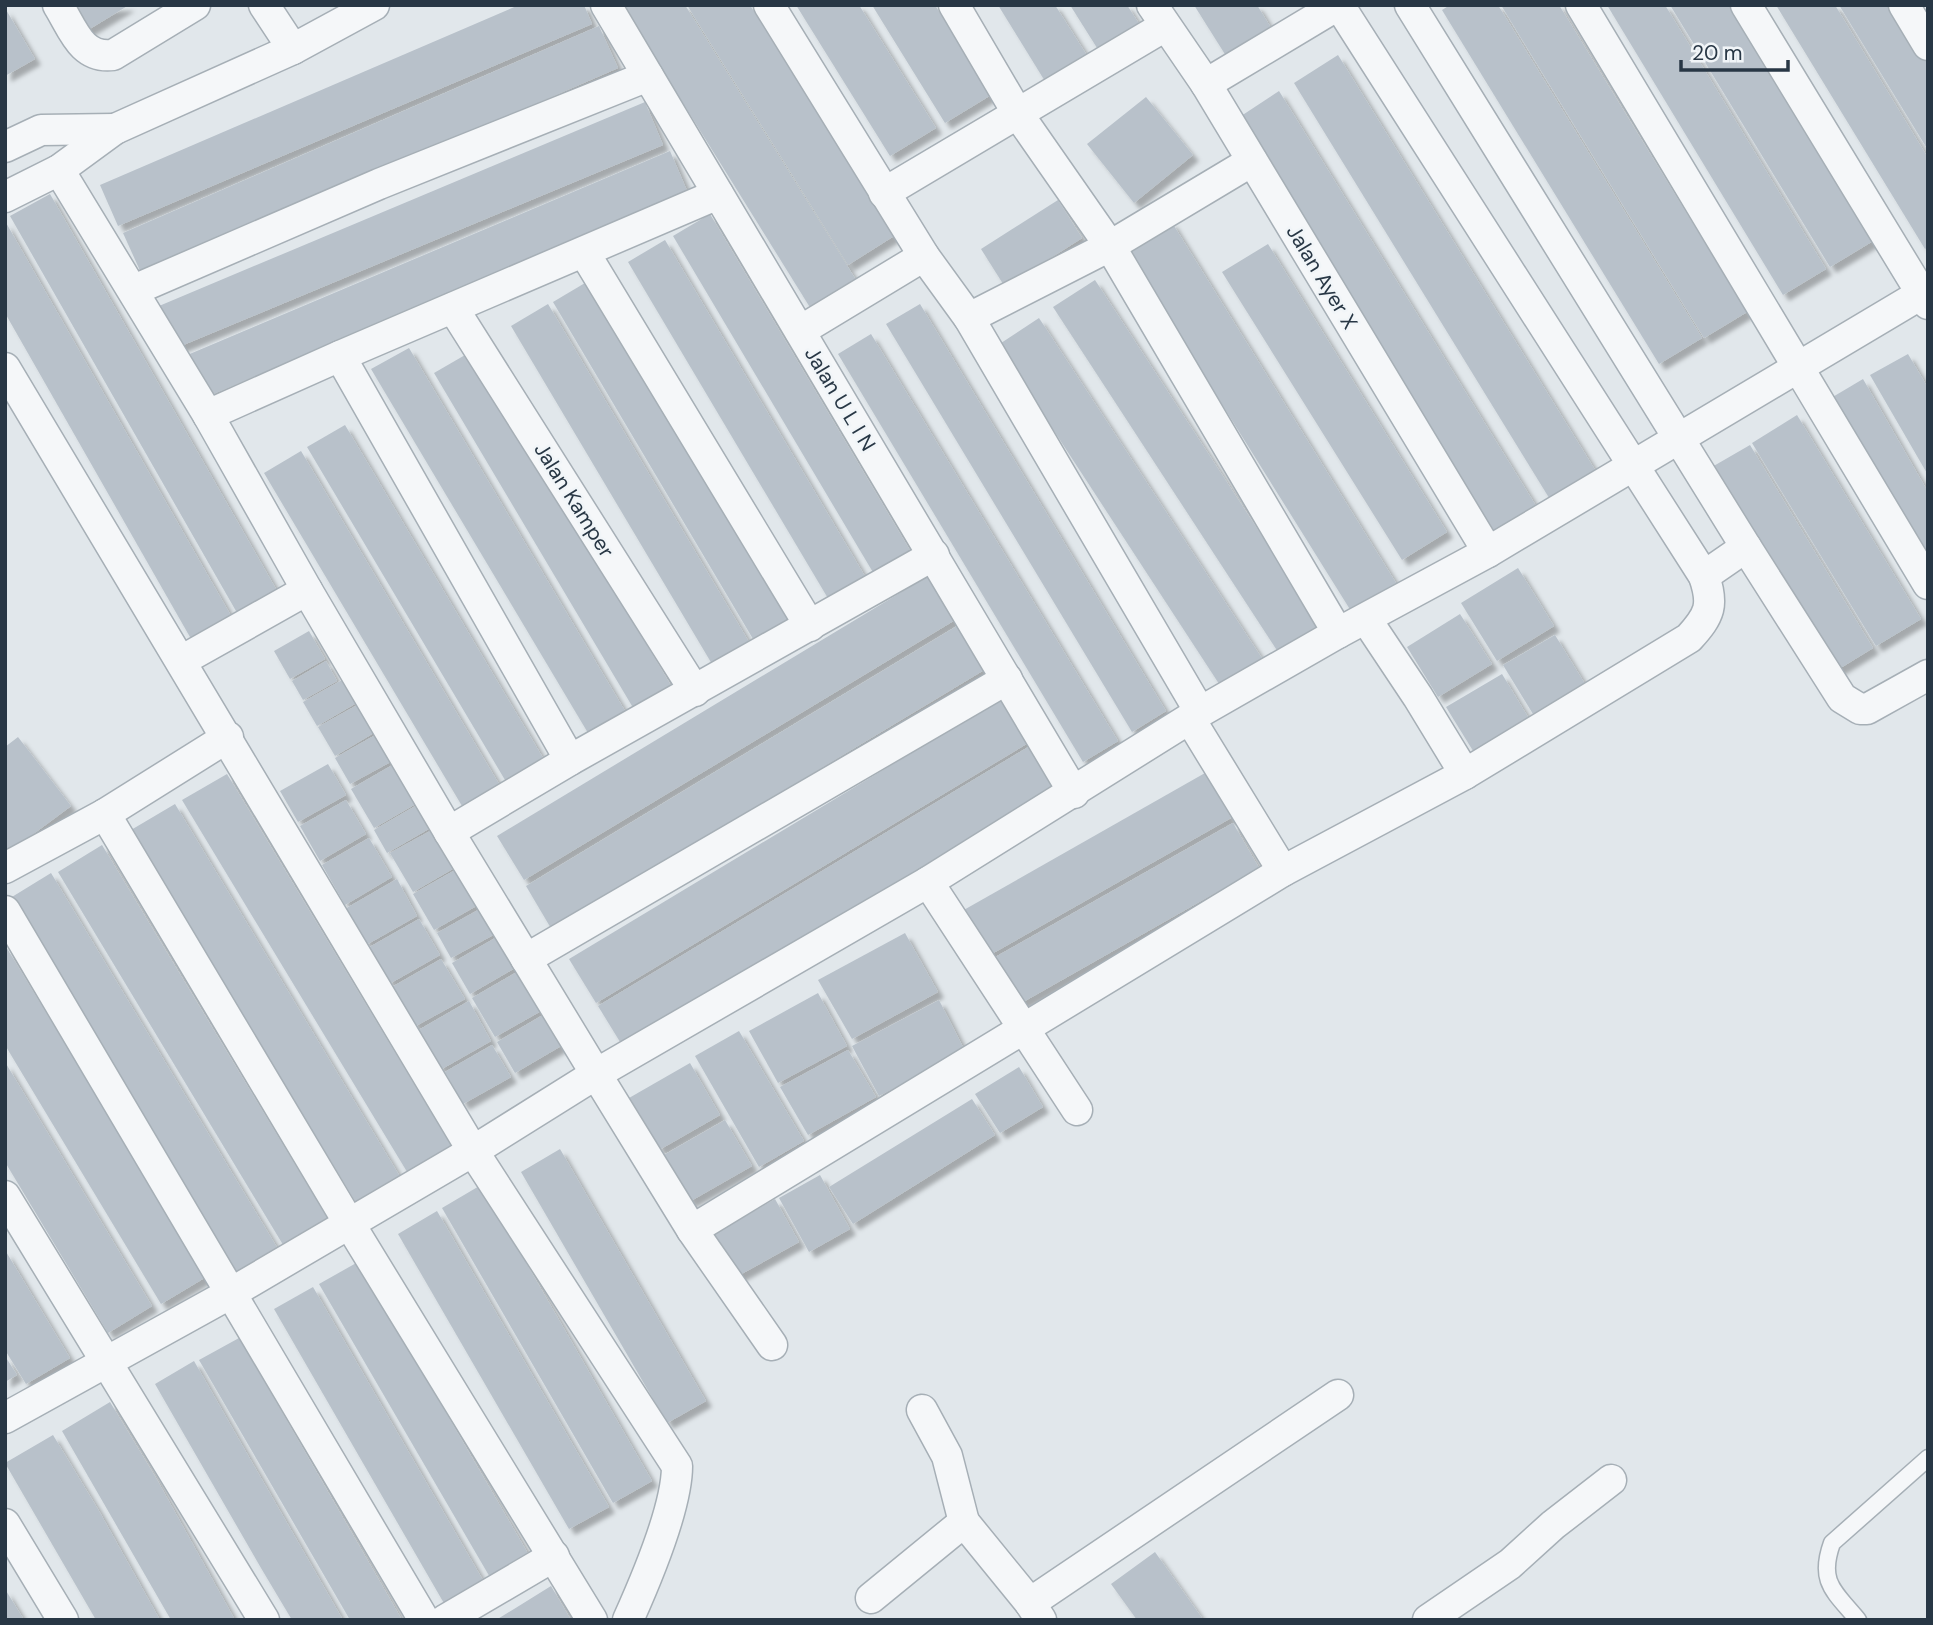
<svg xmlns="http://www.w3.org/2000/svg" width="1933" height="1625" font-family="'DM Sans',sans-serif">
	<style>
		.building { fill: #b8c1ca; filter: url(#shadow) }
		.lines { fill: none; stroke-linecap: round; stroke-linejoin: round }
		.service-casing { stroke: #a6afb6; stroke-width: 19 }
		.minor-casing { stroke: #a6afb6; stroke-width: 33 }
		.service { stroke: #f5f7f9; stroke-width: 16 }
		.minor { stroke: #f5f7f9; stroke-width: 30 }
		.labels { text-anchor: middle; stroke-width: 5; stroke-linejoin: round; paint-order: stroke }
		.street-label { font-size: 21px; fill: #283745; stroke: #f1f5f8 }
	</style>
	<defs>
		<filter id="shadow"><feDropShadow dx="6" dy="6" stdDeviation="2" flood-color="#0004"/></filter>
	</defs>
	<rect width="100%" height="100%" fill="#e1e7eb"/>
	<!-- building -->
	<g class="building">
		<polygon points="66,5 129,5 83,33"/>
		<polygon points="519,5 584,5 592,24 118,226 100,185"/>
		<polygon points="622,5 685,5 856,280 811,309"/>
		<polygon points="687,5 750,5 894,236 848,265"/>
		<polygon points="796,5 859,5 936,128 890,156"/>
		<polygon points="872,5 935,5 991,95 945,123"/>
		<polygon points="998,5 1055,5 1093,65 1051,91"/>
		<polygon points="1070,5 1127,5 1145,33 1104,59"/>
		<polygon points="1194,5 1257,5 1278,39 1233,67"/>
		<polygon points="1450,5 1498,5 1702,338 1659,364 1442,10"/>
		<polygon points="1501,5 1559,5 1747,312 1704,338"/>
		<polygon points="1607,5 1665,5 1826,269 1783,295"/>
		<polygon points="1670,5 1729,5 1873,241 1830,267"/>
		<polygon points="1776,5 1835,5 1928,158 1928,247 1925,249"/>
		<polygon points="1839,5 1898,5 1928,54 1928,150"/>
		<polygon points="5,8 35,59 5,76"/>
		<polygon points="599,26 618,68 142,275 123,233"/>
		<polygon points="1338,55 1597,473 1551,501 1294,83"/>
		<polygon points="1279,91 1538,509 1492,537 1235,120"/>
		<polygon points="1146,97 1193,155 1134,203 1087,144"/>
		<polygon points="645,102 663,145 176,348 159,306"/>
		<polygon points="670,151 688,193 204,398 185,356"/>
		<polygon points="50,194 280,596 240,618 10,216"/>
		<polygon points="1058,200 1082,238 1005,287 981,249"/>
		<polygon points="710,214 911,552 874,574 673,236"/>
		<polygon points="5,221 234,621 194,644 5,313"/>
		<polygon points="1171,221 1401,591 1356,619 1125,249"/>
		<polygon points="665,240 866,578 829,600 628,262"/>
		<polygon points="1268,244 1447,532 1402,560 1222,272"/>
		<polygon points="590,280 797,627 759,649 553,302"/>
		<polygon points="1095,280 1322,628 1280,655 1053,307"/>
		<polygon points="548,304 749,642 712,664 511,326"/>
		<polygon points="920,304 1166,711 1132,732 886,324"/>
		<polygon points="1039,318 1267,666 1225,693 998,345"/>
		<polygon points="871,334 1118,741 1083,762 838,354"/>
		<polygon points="409,348 628,716 591,738 371,369"/>
		<polygon points="472,351 673,689 635,711 434,373"/>
		<polygon points="1908,354 1928,388 1928,475 1870,375"/>
		<polygon points="1863,379 1928,492 1928,578 1826,401"/>
		<polygon points="1797,415 1921,619 1876,646 1752,443"/>
		<polygon points="345,425 546,763 508,785 307,447"/>
		<polygon points="1750,445 1873,648 1829,675 1705,471"/>
		<polygon points="301,451 502,789 465,811 264,473"/>
		<polygon points="1518,568 1554,626 1497,661 1461,603"/>
		<polygon points="928,576 955,620 524,880 497,836"/>
		<polygon points="1460,614 1492,664 1438,697 1407,647"/>
		<polygon points="957,626 984,670 552,930 526,886"/>
		<polygon points="309,631 325,659 290,679 274,651"/>
		<polygon points="1555,635 1585,684 1533,714 1503,665"/>
		<polygon points="326,661 337,681 303,700 292,681"/>
		<polygon points="1502,674 1531,722 1475,754 1446,707"/>
		<polygon points="344,679 358,702 317,726 303,702"/>
		<polygon points="1001,699 1028,743 596,1003 569,959"/>
		<polygon points="361,703 377,731 335,756 318,727"/>
		<polygon points="379,733 394,760 350,784 335,758"/>
		<polygon points="18,737 71,806 5,855 5,747"/>
		<polygon points="1030,746 1056,790 625,1050 598,1006"/>
		<polygon points="396,763 419,802 374,828 351,789"/>
		<polygon points="328,764 346,795 298,822 280,791"/>
		<polygon points="1205,773 1231,818 988,956 962,911"/>
		<polygon points="227,774 456,1154 412,1180 182,800"/>
		<polygon points="346,800 366,834 320,861 300,826"/>
		<polygon points="175,804 405,1185 361,1211 131,830"/>
		<polygon points="419,804 432,827 387,853 374,830"/>
		<polygon points="1233,823 1259,868 1016,1006 990,960"/>
		<polygon points="434,829 456,867 413,892 390,853"/>
		<polygon points="369,838 392,877 345,905 322,865"/>
		<polygon points="102,845 332,1226 288,1253 58,872"/>
		<polygon points="457,869 478,905 434,930 413,894"/>
		<polygon points="51,873 281,1254 237,1280 7,900"/>
		<polygon points="397,879 417,916 366,945 345,909"/>
		<polygon points="480,909 495,934 451,958 437,933"/>
		<polygon points="419,919 440,955 389,984 368,948"/>
		<polygon points="905,933 938,992 852,1039 818,980"/>
		<polygon points="497,937 515,968 470,994 452,963"/>
		<polygon points="5,945 206,1277 161,1304 5,1045"/>
		<polygon points="441,959 465,999 414,1027 392,987"/>
		<polygon points="517,972 541,1011 495,1037 472,998"/>
		<polygon points="818,993 847,1046 778,1083 749,1031"/>
		<polygon points="939,1000 965,1051 879,1096 852,1046"/>
		<polygon points="469,1001 491,1041 440,1070 417,1031"/>
		<polygon points="543,1015 561,1046 515,1073 497,1042"/>
		<polygon points="739,1031 804,1141 759,1167 695,1056"/>
		<polygon points="492,1045 511,1077 463,1104 445,1072"/>
		<polygon points="848,1050 876,1097 808,1135 780,1087"/>
		<polygon points="5,1062 152,1306 108,1333 5,1162"/>
		<polygon points="690,1063 720,1115 659,1150 629,1098"/>
		<polygon points="1019,1067 1043,1107 1000,1133 975,1094"/>
		<polygon points="972,1099 995,1135 853,1224 829,1187"/>
		<polygon points="725,1120 752,1166 689,1202 662,1156"/>
		<polygon points="560,1149 706,1401 667,1423 521,1172"/>
		<polygon points="820,1175 850,1229 809,1252 779,1198"/>
		<polygon points="481,1185 652,1481 613,1503 442,1208"/>
		<polygon points="775,1199 799,1242 736,1277 712,1235"/>
		<polygon points="437,1211 609,1507 569,1529 398,1234"/>
		<polygon points="5,1250 70,1358 26,1384 5,1350"/>
		<polygon points="358,1262 530,1557 491,1579 319,1284"/>
		<polygon points="313,1287 484,1582 445,1605 274,1309"/>
		<polygon points="239,1338 283,1414 402,1620 350,1620 199,1360"/>
		<polygon points="5,1356 17,1375 5,1382"/>
		<polygon points="194,1361 238,1438 343,1620 292,1620 261,1568 155,1384"/>
		<polygon points="110,1402 156,1478 235,1620 171,1620 62,1431"/>
		<polygon points="53,1435 99,1511 160,1620 96,1620 5,1463"/>
		<polygon points="1155,1552 1202,1618 1200,1620 1137,1620 1111,1584"/>
		<polygon points="551,1586 571,1620 496,1620 514,1609"/>
		<polygon points="5,1589 24,1620 5,1620"/>
	</g>
	<g class="lines">
		<defs>
			<path id="service" d="M1858,1620c-24,-29 -40,-38 -26,-77l96,-85"/>
			<g id="minor">
				<path d="M58,5c15,24 23,54 55,50l82,-50"/>
				<polyline points="264,5 293,49"/>
				<polyline points="606,5 1074,793"/>
				<polyline points="769,5 924,256 969,318 1200,712"/>
				<polyline points="954,5 1018,114 1110,246 1338,633"/>
				<polyline points="1152,5 1206,84 1488,552"/>
				<path d="M1339,5l365,571c10,29 6,39 -15,62l-224,136 -47,-77 -52,-78"/>
				<polyline points="1410,5 1746,547 1842,698 1860,709 1867,709 1928,675"/>
				<polyline points="1581,5 1928,584"/>
				<polyline points="1746,5 1928,304"/>
				<polyline points="1904,5 1928,45"/>
				<polyline points="1206,84 1338,5"/>
				<polyline points="5,147 41,130 115,129"/>
				<polyline points="59,170 208,415 307,590 449,832 596,1074 692,1230 772,1345"/>
				<polyline points="884,193 1165,26"/>
				<polyline points="5,197 59,170 115,129 293,49 374,5"/>
				<polyline points="584,252 810,626"/>
				<polyline points="134,290 379,184 648,76"/>
				<polyline points="453,308 695,691"/>
				<polyline points="969,318 1110,246 1252,161"/>
				<polyline points="800,331 924,256"/>
				<polyline points="340,356 570,760"/>
				<path d="M5,368l468,783 204,315c0,42 -31,114 -49,154"/>
				<polyline points="208,415 340,356 718,194"/>
				<polyline points="1704,576 1746,547"/>
				<polyline points="181,661 307,590"/>
				<polyline points="1190,719 1283,871"/>
				<polyline points="105,814 349,1223 592,1620"/>
				<polyline points="449,832 570,760 934,555"/>
				<polyline points="5,868 105,814 228,737"/>
				<polyline points="928,882 1077,1110"/>
				<polyline points="5,911 424,1620"/>
				<polyline points="526,959 1007,679"/>
				<polyline points="5,1196 264,1620"/>
				<polyline points="692,1230 1283,871 1465,774"/>
				<polyline points="922,1410 947,1456 964,1522"/>
				<polyline points="5,1418 231,1293 473,1151 596,1074 928,882 1200,712 1338,633 1488,552 1928,290"/>
				<polyline points="5,1524 63,1620"/>
				<polyline points="871,1598 964,1522 1030,1603"/>
				<polyline points="445,1620 554,1556"/>
				<polyline points="1041,1620 1030,1603 1338,1395"/>
				<polyline points="1428,1620 1510,1564 1553,1525 1611,1480"/>
			</g>
		</defs>
		<!-- service casing -->
		<use href="#service" class="service-casing"/>
		<!-- minor casing -->
		<use href="#minor" class="minor-casing"/>
		<!-- service -->
		<use href="#service" class="service"/>
		<!-- minor -->
		<use href="#minor" class="minor"/>
	</g>
	<g class="labels">
		<!-- street labels -->
		<g class="street-label">
			<text transform="translate(1322 277) rotate(59)" y="7">Jalan Ayer X</text>
			<text transform="translate(840 399) rotate(59)" y="7">Jalan U L I N</text>
			<text transform="translate(574 500) rotate(58)" y="7">Jalan Kamper</text>
		</g>
	</g>
	<!-- border -->
	<rect width="1933" height="1625" fill="none" stroke="#283745" stroke-width="14"/>
	<!-- scale -->
	<path d="M1681 60v10h107v-10" fill="none" stroke="#283745" stroke-width="3.5"/>
	<text x="1692" y="60" font-size="21" fill="#283745" stroke="#f1f5f8" stroke-width="5" paint-order="stroke">20 m</text>
</svg>
